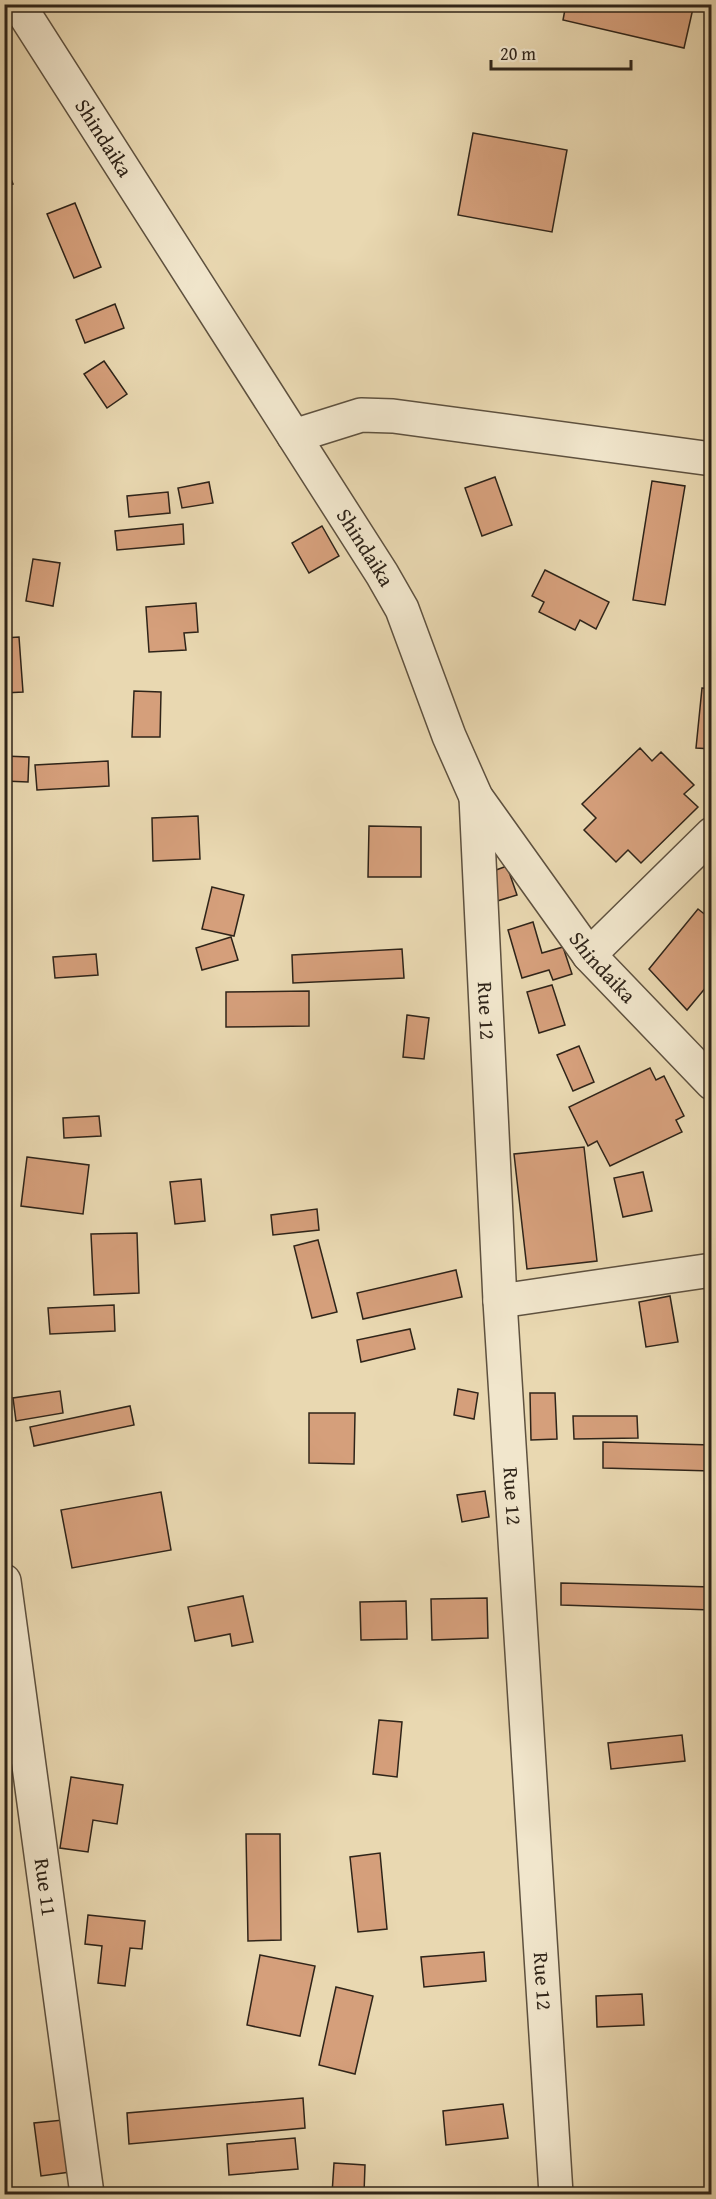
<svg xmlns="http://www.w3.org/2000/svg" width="716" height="2199" font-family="'Gentium Book Plus',serif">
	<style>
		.building { fill: #d59f7b; stroke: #2f2419; stroke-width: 1.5 }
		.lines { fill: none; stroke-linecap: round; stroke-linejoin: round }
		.minor-casing { stroke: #5e513f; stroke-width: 36 }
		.minor { stroke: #f1e6cc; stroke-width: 33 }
		.labels { text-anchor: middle; stroke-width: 5; stroke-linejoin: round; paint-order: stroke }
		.street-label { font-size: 21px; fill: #2f2419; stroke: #f1e6cc }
	</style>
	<rect width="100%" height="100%" fill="#e9d8b1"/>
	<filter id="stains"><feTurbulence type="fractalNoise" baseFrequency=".00333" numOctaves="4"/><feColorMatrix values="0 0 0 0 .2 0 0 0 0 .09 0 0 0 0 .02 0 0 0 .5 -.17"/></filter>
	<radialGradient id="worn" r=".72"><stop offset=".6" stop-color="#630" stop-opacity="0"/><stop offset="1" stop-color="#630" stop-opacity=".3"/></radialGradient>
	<!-- building -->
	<g class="building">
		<polygon points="566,4 694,4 684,48 563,20"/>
		<polygon points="473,133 567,150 552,232 458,215"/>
		<polygon points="4,162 13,184 4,187"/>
		<polygon points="75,203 101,267 74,278 47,214"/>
		<polygon points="115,304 124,328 85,343 76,320"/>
		<polygon points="104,361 127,394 107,408 84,374"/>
		<polygon points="495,477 512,525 482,536 465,488"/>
		<polygon points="652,481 685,486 665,605 633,600"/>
		<polygon points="209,482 213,503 182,508 178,488"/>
		<polygon points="168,492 170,513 129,517 127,496"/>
		<polygon points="183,524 184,544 117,550 115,531"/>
		<polygon points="322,526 339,556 309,573 292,543"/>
		<polygon points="33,559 60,563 53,606 26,601"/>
		<polygon points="545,570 609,602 596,629 580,620 575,630 539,612 544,602 532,596"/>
		<polygon points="196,603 198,632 184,633 186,650 149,652 146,607"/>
		<polygon points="19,637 23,692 4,693 4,638"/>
		<polygon points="702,688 712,689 712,749 696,748"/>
		<polygon points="134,691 161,692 160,737 132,737"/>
		<polygon points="640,748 652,761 661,752 694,785 684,794 698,807 641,863 628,850 616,862 584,830 596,818 582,804"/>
		<polygon points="4,756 29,757 28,782 4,781"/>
		<polygon points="108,761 109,786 37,790 35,765"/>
		<polygon points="198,816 200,859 153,861 152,818"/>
		<polygon points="369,826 421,827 421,877 368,877"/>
		<polygon points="507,866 517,895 494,902 485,874"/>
		<polygon points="212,887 244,895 234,936 202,929"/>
		<polygon points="698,909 712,920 712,980 687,1010 649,969"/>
		<polygon points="533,922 542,953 563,947 572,974 553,980 549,970 522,978 508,930"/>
		<polygon points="231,937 238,960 202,970 196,948"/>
		<polygon points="402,949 404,978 293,983 292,955"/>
		<polygon points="96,954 98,975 55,978 53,957"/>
		<polygon points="552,985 565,1025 539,1033 527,992"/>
		<polygon points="309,991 309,1026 226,1027 226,992"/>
		<polygon points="407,1015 429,1018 424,1059 403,1057"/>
		<polygon points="579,1046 594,1082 573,1091 557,1055"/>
		<polygon points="650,1068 656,1080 664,1076 684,1116 676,1120 682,1132 610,1166 597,1141 588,1146 569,1107"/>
		<polygon points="99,1116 101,1136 64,1138 63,1118"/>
		<polygon points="584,1147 597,1261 527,1269 514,1154"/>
		<polygon points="27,1157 89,1165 83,1214 21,1206"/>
		<polygon points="643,1172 652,1211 623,1217 614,1178"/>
		<polygon points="201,1179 205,1221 175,1224 170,1182"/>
		<polygon points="317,1209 319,1230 273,1235 271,1215"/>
		<polygon points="137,1233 139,1293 94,1295 91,1234"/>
		<polygon points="318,1240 337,1312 312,1318 294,1246"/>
		<polygon points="456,1270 462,1297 363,1319 357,1293"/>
		<polygon points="670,1296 678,1342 646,1347 639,1302"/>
		<polygon points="114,1305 115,1331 50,1334 48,1308"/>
		<polygon points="410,1329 415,1349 361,1362 357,1340"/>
		<polygon points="458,1389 478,1393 474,1419 454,1415"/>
		<polygon points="60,1391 63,1413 16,1421 13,1398"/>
		<polygon points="530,1393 555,1393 557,1439 531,1440"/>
		<polygon points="130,1406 134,1425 34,1446 30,1427"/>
		<polygon points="309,1413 355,1413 354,1464 309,1463"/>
		<polygon points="573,1416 637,1416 638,1438 574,1439"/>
		<polygon points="603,1442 712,1445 712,1471 603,1468"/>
		<polygon points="485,1491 489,1517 462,1522 457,1495"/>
		<polygon points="161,1492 171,1550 72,1568 61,1510"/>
		<polygon points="561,1583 712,1587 712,1610 561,1605"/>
		<polygon points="243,1596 253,1642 232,1646 230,1634 195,1641 188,1607"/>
		<polygon points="487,1598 488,1638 432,1640 431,1599"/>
		<polygon points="406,1601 407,1639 361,1640 360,1602"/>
		<polygon points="379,1720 402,1722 397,1777 373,1774"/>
		<polygon points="682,1735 685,1761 611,1769 608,1743"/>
		<polygon points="71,1777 123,1785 117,1824 93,1820 88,1852 60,1848"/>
		<polygon points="246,1834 280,1834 281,1940 248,1941"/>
		<polygon points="380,1853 387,1929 358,1932 350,1857"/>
		<polygon points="88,1915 145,1921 142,1949 130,1948 125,1986 98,1983 102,1946 85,1944"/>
		<polygon points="484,1952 486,1981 424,1987 421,1957"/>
		<polygon points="260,1955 315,1966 300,2036 247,2025"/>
		<polygon points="336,1987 373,1996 355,2074 319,2065"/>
		<polygon points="642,1994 644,2025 597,2027 596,1996"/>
		<polygon points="303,2098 305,2128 129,2144 127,2113"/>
		<polygon points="503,2104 508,2138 446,2145 443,2111"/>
		<polygon points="63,2120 70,2172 41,2176 34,2123"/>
		<polygon points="295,2138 298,2169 229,2175 227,2144"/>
		<polygon points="334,2163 365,2165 364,2194 332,2194"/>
		<polygon points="233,2190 233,2194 180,2194"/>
	</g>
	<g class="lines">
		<defs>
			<g id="minor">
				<path id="s1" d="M18,4l364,570 20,35 47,127 27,61 113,158 123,128"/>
				<polyline points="294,436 361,415 393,416 712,459"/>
				<path id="s2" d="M476,797l24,504 56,893"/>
				<polyline points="589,955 712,834"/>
				<polyline points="500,1301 712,1270"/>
				<path id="s3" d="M4,1581l83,613"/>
			</g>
		</defs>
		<!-- minor casing -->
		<use href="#minor" class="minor-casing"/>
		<!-- minor -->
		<use href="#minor" class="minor"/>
	</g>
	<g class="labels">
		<!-- street labels -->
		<g class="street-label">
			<text dy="7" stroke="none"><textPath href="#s1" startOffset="159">Shindaika</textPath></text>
			<text dy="7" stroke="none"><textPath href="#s1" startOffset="645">Shindaika</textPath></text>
			<text dy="7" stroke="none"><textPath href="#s1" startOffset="1131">Shindaika</textPath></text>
			<text dy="7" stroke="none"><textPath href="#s2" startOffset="214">Rue 12</textPath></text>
			<text dy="7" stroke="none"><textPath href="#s2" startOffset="700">Rue 12</textPath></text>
			<text dy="7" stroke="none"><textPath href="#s3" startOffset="309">Rue 11</textPath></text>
			<text dy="7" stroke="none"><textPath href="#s2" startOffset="1186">Rue 12</textPath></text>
		</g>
	</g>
	<!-- margin -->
	<rect width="716" height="2199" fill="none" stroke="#e9d8b1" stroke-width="24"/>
	<rect x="6" y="6" width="704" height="2187" fill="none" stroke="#2f2419" stroke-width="3"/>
	<rect x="12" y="12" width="692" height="2175" fill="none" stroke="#2f2419" stroke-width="1.5"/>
	<!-- scale -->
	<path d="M491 60v9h140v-9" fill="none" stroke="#2f2419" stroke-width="3"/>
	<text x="500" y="60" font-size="18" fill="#2f2419" stroke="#f1e6cc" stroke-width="4.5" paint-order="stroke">20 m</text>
	<rect width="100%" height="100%" filter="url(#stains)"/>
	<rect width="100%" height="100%" fill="url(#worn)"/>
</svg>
